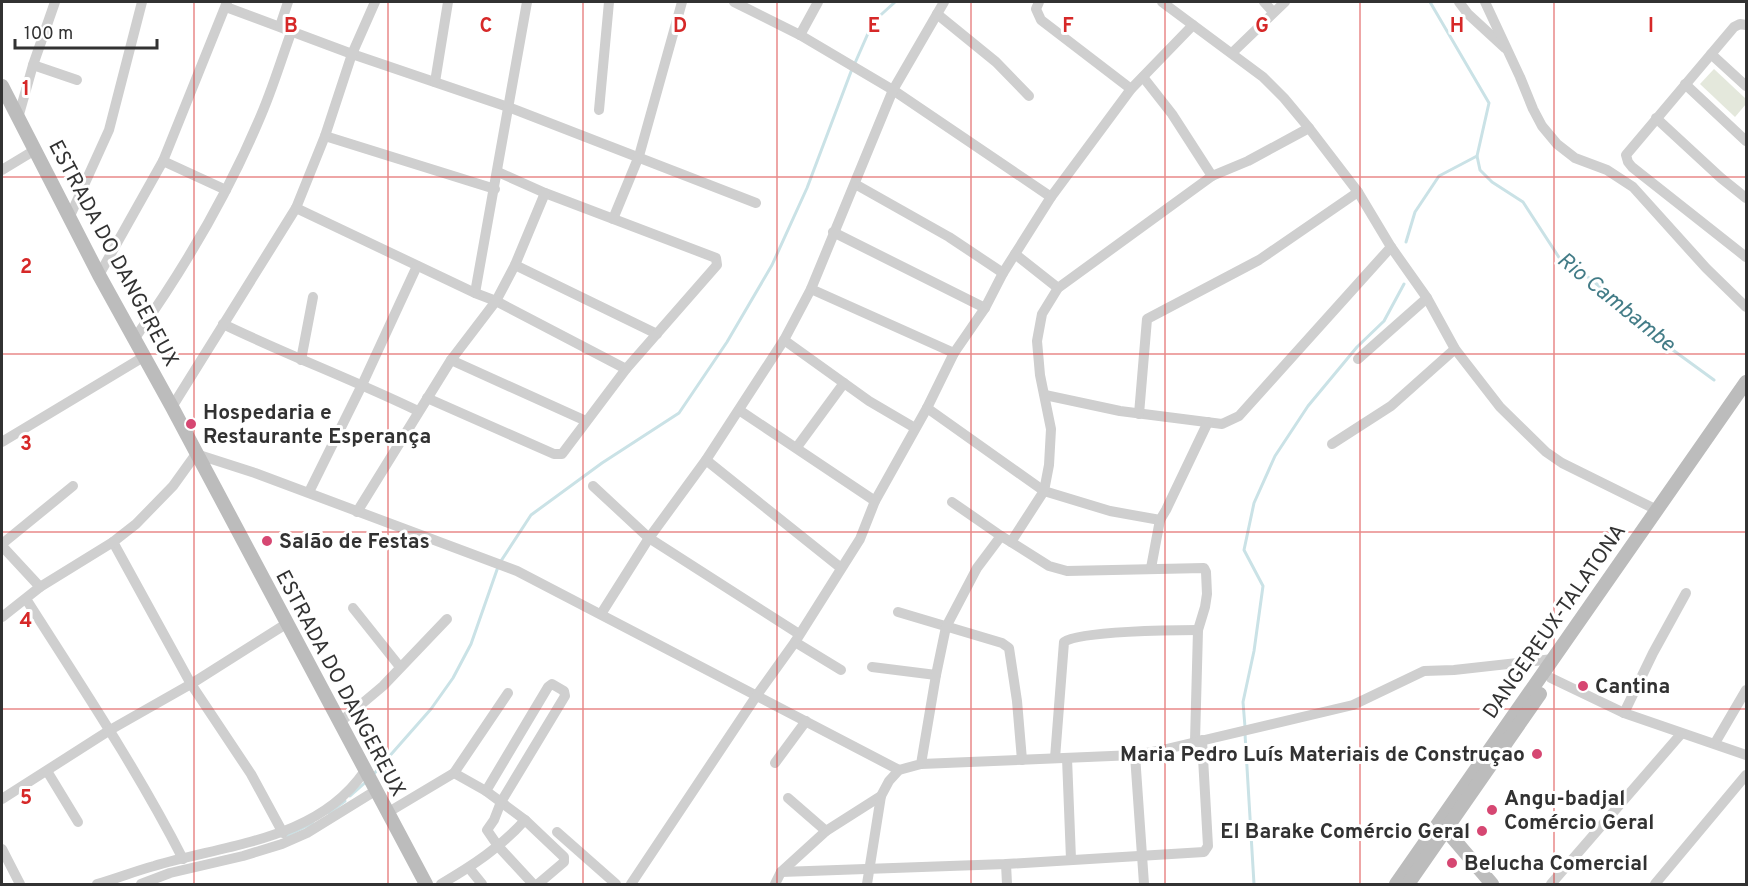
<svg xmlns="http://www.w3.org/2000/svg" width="1748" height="886" font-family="Overpass,sans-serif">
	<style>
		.green { fill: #e4e8dc }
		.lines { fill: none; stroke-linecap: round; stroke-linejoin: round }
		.stream { stroke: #cae2e6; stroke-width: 3 }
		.street { stroke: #cfcfcf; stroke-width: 10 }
		.secondary { stroke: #bcbcbc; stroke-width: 14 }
		.grid { fill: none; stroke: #d62828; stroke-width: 1.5; stroke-opacity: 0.55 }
		.poi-dot { fill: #d64772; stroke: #fff; stroke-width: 2 }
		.labels { text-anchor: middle; stroke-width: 6; stroke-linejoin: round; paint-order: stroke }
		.street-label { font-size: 21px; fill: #323232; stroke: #fff }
		.poi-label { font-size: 21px; font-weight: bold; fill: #323232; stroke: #fff; text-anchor: start }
		.water-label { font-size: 22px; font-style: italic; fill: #437c87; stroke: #fff }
		.grid-label { font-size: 20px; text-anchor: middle; font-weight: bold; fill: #d62828; stroke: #fff; stroke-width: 6; stroke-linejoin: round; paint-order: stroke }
	</style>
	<rect width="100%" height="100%" fill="#fff"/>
	<!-- green -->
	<polygon class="green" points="1714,69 1746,99 1746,104 1735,117 1700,84"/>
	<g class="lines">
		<!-- stream -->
		<g class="stream">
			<polyline points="1430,2 1489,103 1477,156 1480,170 1492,182 1523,202 1562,262 1591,279 1666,345 1714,380"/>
			<polyline points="855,63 873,22 895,2"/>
			<polyline points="1406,242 1415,212 1439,176 1477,156"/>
			<polyline points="1245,727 1243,702 1254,651 1263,586 1244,550 1254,503 1275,456 1308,406 1357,347 1384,321 1404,284"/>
			<polyline points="1245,734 1254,884"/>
			<polyline points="372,776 431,709 453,678 471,644 499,564 531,515 602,463 679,413 727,342 772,265 807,188 852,69"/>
			<polyline points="350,796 367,781"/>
			<polyline points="329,813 345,801"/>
			<polyline points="284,837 313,823"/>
		</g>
		<!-- street -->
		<g class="street">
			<polyline points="734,2 800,35 893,90 1051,197"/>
			<polyline points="1039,2 1036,9 1041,20 1131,89"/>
			<polyline points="1162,2 1263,77 1284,98 1309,128 1358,192 1391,247 1427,298 1455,349 1500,407 1546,452 1562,463 1657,510"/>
			<polyline points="1264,2 1273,12"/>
			<polyline points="1459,2 1468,14 1505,48"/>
			<polyline points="1485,2 1520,77 1533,109 1542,126 1557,144 1575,158 1607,170 1633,187 1706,268 1746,307"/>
			<polyline points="226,7 352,54 508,107 756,203"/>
			<polyline points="937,14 996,62 1029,96"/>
			<polyline points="1746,25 1740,24 1734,27 1626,155 1628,162 1632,167 1746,257"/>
			<polyline points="280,26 288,2"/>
			<polyline points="800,35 818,2"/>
			<polyline points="1232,53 1285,2"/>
			<polyline points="1711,54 1746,86"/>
			<polyline points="33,65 77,80"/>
			<polyline points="1143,77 1172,114 1212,176"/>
			<polyline points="435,82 448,2"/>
			<polyline points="1685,84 1746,141"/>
			<polyline points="599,110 609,2"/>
			<polyline points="18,118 33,65 55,2"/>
			<polyline points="1656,118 1721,178 1746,198"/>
			<polyline points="325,136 495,189"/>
			<polyline points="163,161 226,190"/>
			<polyline points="2,170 35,150"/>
			<polyline points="855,184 949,237 1003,273"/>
			<polyline points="296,208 475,293 496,301 626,369"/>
			<polyline points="70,216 109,130 142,2"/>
			<polyline points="613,219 639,156 682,2"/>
			<polyline points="833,232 985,308"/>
			<polyline points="1015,254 1058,288"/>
			<polyline points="515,265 657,334"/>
			<polyline points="99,275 163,161 227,2"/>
			<polyline points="811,289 954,353"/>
			<polyline points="475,293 527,2"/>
			<path d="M223,324c64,31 131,56 195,87"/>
			<path d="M135,338c48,-68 91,-140 124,-218 13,-29 22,-60 33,-90"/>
			<polyline points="784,340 869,401 915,428"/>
			<polyline points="1358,359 1427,298"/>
			<polyline points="301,360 313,297"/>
			<polyline points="451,360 586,421"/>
			<polyline points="1045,395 1120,411 1222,424 1239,416 1391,247"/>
			<polyline points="427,398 554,454 562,454 626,369 717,265 716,258 545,193 498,172"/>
			<polyline points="172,407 296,208 325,136 352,54 375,2"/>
			<polyline points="927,408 1044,491 1110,511 1160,520 1166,510 1208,422"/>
			<polyline points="739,410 875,501"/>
			<polyline points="1139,414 1147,319 1259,260 1358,192"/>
			<polyline points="2,442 145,356"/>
			<polyline points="1332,444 1391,406 1455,349"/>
			<polyline points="797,447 844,383"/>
			<polyline points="706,460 841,568"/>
			<polyline points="593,486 649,538 799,634"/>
			<polyline points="309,492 362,385 417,266"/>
			<polyline points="952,502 1001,536"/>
			<polyline points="357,512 451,360 496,301 515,265 545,193"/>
			<polyline points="113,542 191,684 251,774 283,833"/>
			<polyline points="1011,542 1049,566 1067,571 1204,568 1206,572 1207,594 1205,607 1198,630 1195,741"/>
			<polyline points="2,544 73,486"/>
			<polyline points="2,546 40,587"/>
			<polyline points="1151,568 1160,520"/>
			<path d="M26,599c54,85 111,170 157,260"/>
			<polyline points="353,608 400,667"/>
			<polyline points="898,612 1002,643 1009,648 1017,701 1022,760"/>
			<polyline points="601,614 649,538 706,460 784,340 811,289 893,90 944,2"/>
			<polyline points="2,617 40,587 113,542 136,524 173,486 196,454 255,473 517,571 899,770"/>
			<polyline points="795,642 841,670"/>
			<polyline points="872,667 936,675"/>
			<polyline points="1551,678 1624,713 1746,755"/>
			<polyline points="1624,713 1653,653 1686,593"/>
			<polyline points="339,723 383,686 447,619"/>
			<polyline points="1715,743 1746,690"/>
			<polyline points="1135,755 1144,884"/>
			<path d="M1055,758l9,-116c16,-11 110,-12 134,-12"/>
			<polyline points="1067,758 1071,859"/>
			<polyline points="775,763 806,721"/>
			<polyline points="921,764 1135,755 1158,751 1353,705 1424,671 1454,670 1553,659"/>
			<polyline points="47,771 78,822"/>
			<polyline points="454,773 486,791 525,820 564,857 564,862 538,884"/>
			<polyline points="486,791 548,687 552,684 564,691 565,696 501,802 494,820 487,830 498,846 533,884"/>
			<polyline points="788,798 826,831"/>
			<polyline points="2,799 110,730 191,684 286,624"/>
			<polyline points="387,813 454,773 508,693"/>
			<polyline points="557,832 616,884"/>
			<polyline points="2,849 20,884"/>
			<polyline points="1006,864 1007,884"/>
			<polyline points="469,868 482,884"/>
			<polyline points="781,872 1006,864 1204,852 1208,846 1202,740"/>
			<path d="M97,884c19,-5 38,-13 57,-18 74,-22 163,-26 210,-94"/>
			<polyline points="141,884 170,873 243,856 282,844 307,833 375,791"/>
			<path d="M441,884c31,-18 60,-37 84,-64"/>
			<polyline points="631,884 757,695 795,642 860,539 875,501 927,408 954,353 985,308 1003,273 1051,197 1131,89 1193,25"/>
			<polyline points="775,884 781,872 826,831 881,796 889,781 899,770 921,764 936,675 946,627 977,568 1001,536 1011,542 1044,491 1049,465 1051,429 1040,375 1037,341 1042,314 1058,288 1212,176 1248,161 1309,128"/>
			<polyline points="867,884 881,796"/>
			<polyline points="1551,884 1681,734"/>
			<polyline points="1655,884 1746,775"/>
		</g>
		<!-- secondary -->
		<g class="secondary">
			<polyline points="2,86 99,275 172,407 426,884"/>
			<polyline points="1446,830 1492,884"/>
			<polyline points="1396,884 1746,382"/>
			<polyline points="1408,884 1540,694"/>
		</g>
	</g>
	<!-- grid -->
	<path class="grid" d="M194,2v882M388,2v882M583,2v882M777,2v882M971,2v882M1165,2v882M1360,2v882M1554,2v882M2,177h1744M2,354h1744M2,532h1744M2,709h1744"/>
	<!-- markers -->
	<g class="poi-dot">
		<circle cx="191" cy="424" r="6"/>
		<circle cx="267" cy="541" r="6"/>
		<circle cx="1583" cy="686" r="6"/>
		<circle cx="1537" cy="754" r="6"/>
		<circle cx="1492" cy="810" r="6"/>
		<circle cx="1482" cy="831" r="6"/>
		<circle cx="1452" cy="863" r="6"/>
	</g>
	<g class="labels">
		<!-- street labels -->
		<g class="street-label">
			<text transform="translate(114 253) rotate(62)" y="7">ESTRADA DO DANGEREUX</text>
			<text transform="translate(1554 621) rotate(-55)" y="7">DANGEREUX-TALATONA</text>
			<text transform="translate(341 683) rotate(62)" y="7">ESTRADA DO DANGEREUX</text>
		</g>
		<!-- poi labels -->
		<g class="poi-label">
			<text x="203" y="419">Hospedaria e<tspan x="203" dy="24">Restaurante Esperança</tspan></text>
			<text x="279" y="548">Salão de Festas</text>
			<text x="1595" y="693">Cantina</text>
			<text x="1525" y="761" text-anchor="end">Maria Pedro Luís Materiais de Construçao</text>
			<text x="1504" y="805">Angu-badjal<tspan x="1504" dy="24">Comércio Geral</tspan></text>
			<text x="1470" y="838" text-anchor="end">El Barake Comércio Geral</text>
			<text x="1464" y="870">Belucha Comercial</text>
		</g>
		<!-- water labels -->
		<g class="water-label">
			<text transform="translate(1617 301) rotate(39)" y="8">Rio Cambambe</text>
		</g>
	</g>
	<g class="grid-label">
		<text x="291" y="32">B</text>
		<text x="486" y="32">C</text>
		<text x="680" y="32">D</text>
		<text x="874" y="32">E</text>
		<text x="1068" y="32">F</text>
		<text x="1262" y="32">G</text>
		<text x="1457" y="32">H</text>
		<text x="1651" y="32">I</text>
		<text x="26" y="95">1</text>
		<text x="26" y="273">2</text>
		<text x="26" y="450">3</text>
		<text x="26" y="627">4</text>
		<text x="26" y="804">5</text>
	</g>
	<!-- border -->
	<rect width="1748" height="886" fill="none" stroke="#323232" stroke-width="6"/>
	<!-- scale -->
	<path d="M15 39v9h142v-9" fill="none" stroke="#323232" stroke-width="3"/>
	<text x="24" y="39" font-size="18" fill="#323232" stroke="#ffffff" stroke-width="4.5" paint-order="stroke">100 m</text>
</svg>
